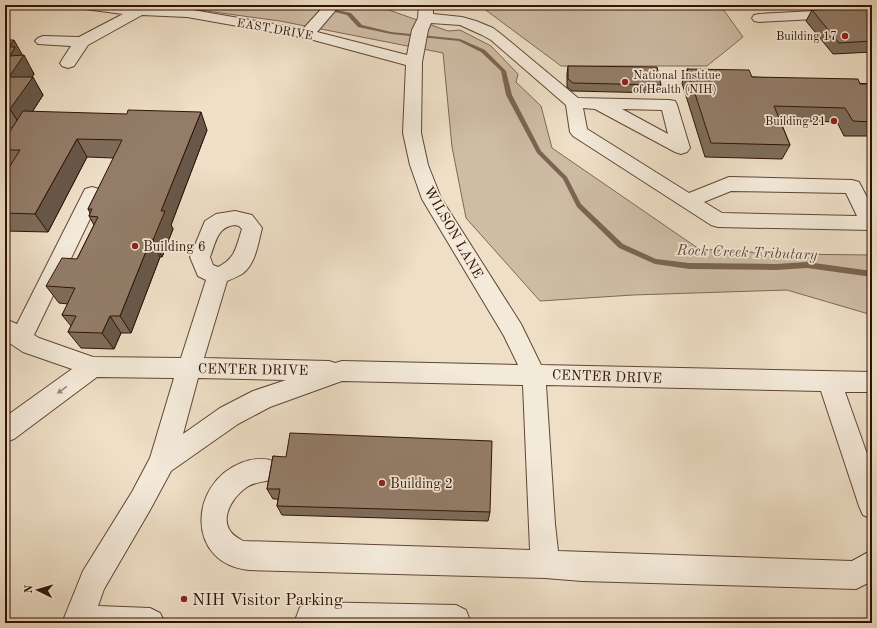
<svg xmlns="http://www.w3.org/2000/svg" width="877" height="628" font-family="'Old Standard TT',serif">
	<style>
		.green { fill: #cebca5; stroke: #7f6855 }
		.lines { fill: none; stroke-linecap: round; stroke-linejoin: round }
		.stream { fill: #7b6451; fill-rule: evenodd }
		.minor-casing { stroke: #604635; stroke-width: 2 }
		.minor { fill: #f4eada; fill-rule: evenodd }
		.wall { fill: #7e6c5a; stroke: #301305 }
		.shaded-wall { fill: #67584a; stroke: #301305 }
		.building { fill: #937d69; stroke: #301305 }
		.oneway { fill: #9c897a }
		.poi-dot { fill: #8f2418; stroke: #f4eada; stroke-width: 1.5 }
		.labels { text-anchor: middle; stroke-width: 3.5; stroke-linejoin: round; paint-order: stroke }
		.far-street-label { font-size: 12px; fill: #301305; stroke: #f4eada }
		.far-poi-label { font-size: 12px; fill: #301305; stroke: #f4eada; text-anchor: end }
		.street-label { font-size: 14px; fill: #301305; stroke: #f4eada }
		.poi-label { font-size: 14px; fill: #301305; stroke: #f4eada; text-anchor: start }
		.water-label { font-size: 15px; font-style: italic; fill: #624938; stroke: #f4eada }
		.near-poi-label { font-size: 17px; fill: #301305; stroke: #f4eada; text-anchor: start }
	</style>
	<rect width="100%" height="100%" fill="#eedfc6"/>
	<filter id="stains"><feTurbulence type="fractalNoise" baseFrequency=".005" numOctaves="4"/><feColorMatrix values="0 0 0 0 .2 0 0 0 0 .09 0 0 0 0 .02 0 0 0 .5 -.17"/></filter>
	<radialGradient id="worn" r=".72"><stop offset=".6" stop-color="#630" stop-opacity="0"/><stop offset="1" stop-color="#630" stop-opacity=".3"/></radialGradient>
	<!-- green -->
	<g class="green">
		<polygon points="162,5 375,5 448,31 460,30 491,46 518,74 516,82 541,106 552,148 699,249 783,254 872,255 872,315 787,290 633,295 540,301 466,218 452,147 443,53 280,21"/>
		<polygon points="479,5 776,5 723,9 743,37 707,66 561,66"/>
	</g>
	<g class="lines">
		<!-- stream -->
		<polygon class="stream" points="306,5 314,5 351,13 362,25 391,32 460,39 485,50 506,71 512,95 541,151 567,177 581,204 623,244 656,259 689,263 776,264 807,262 872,271 872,277 807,268 776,270 689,269 655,264 619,248 577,207 563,179 537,153 506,95 501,71 481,52 459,41 391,34 358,27 347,15"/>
		<defs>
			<g id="minor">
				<path d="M78,5h46l63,4 116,20 22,-24h15l-23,27 90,23 5,-25 6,-12 1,-13h14v9l29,3 14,4 17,7 8,6 77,64 91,2 6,1 2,4 13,43 -3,4 -6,2 -6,-2 -80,-43 -12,-1 4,21 102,64 40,-16 123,3 7,2 13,25 -1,23 -153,-3 -7,-2 -138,-89 -3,-4 -4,-27 -75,-65 -9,-5 -22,-10 -29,-2 -3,7 -6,32 -1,71 7,32 13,33 80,126 20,41 331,7v20h-27l27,76v51l-9,-4 -4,-9 -38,-115 -275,-6 9,139 3,27 294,10 20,-11v31l-16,8 -274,-8 -37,-3 -296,-8c-63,-6 -61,-86 -8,-107 11,-4 21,-6 32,-2l4,9 -4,9c-8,3 -19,3 -26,8 -12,8 -26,27 -18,42 3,6 9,9 14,12l287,9 -7,-165 -181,-4 -72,26 -32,17 -67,47 -21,39 -46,79 -6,17 52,2 10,5 5,10h-103l21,-52 49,-79 18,-34 24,-80 -77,-1 -83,62 -9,3v-25l67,-48 -49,-17 -18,-12v-21l12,5 68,-135 7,-2 7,2 3,5 -68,141 5,3 54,19 88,1 25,-78 -8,-4 -8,-19 15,-36 11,-7 19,-3 17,4 10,13c-4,15 -6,36 -20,46 -5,3 -10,5 -15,7l-23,77 125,3 6,2 7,-2 176,4 -14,-29 -82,-137 -12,-34 -7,-32 3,-68 -100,-27 -119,-21 -45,-2 -54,30 -14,21 -6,2 -6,-2 -2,-3 11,-17 -33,-2 -3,-3 3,-3 5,-2 36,1 44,-23 -38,-5 -5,-1zM622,109l40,1 6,24zM731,191l115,2 11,23 -135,-3 -18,-11zM235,225l4,1 3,3c-6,18 -6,29 -24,38l-5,-2 -3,-8c6,-15 7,-30 25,-32zM198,378l88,2 -33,11 -33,17 -37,26z"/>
				<polygon points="872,8 872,16 759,22 754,21 752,18 754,15 759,14"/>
				<polygon points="310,602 456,605 466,610 471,623 294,623 300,607"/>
			</g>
		</defs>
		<!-- minor casing -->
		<use href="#minor" class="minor-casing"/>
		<!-- minor -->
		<use href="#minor" class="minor"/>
	</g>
	<!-- wall -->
	<g class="wall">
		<polygon points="872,7 872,52 833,54 806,21 812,10"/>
		<polygon points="5,40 22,56 34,74 32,77 43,95 32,112 207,130 171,225 173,229 162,257 160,257 131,333 121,333 114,349 81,348 68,332 71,326 62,315 68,304 59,303 46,286 77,259 94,225 89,216 90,213 88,209 114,158 87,157 48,232 5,231 5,174 10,166 5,159 5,139 13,128 5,128"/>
		<polygon points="568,66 661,85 659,93 572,91 567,87 567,74"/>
		<polygon points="687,69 752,77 872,84 872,136 844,136 837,122 780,120 790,145 782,159 705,157 682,83"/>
		<polygon points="273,456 490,512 488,521 282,515 277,506 278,499 273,499 267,489"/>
	</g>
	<!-- shaded-wall -->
	<g class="shaded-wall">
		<polygon points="14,40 23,56 24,55 34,74 26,86 33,77 43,95 22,128 10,109 9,47"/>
		<polygon points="201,112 207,130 171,225 173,229 162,257 153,240 161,211"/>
		<polygon points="77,139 87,157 48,232 35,214"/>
		<polygon points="151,239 160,257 131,333 120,316"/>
		<polygon points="110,316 121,333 114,349 102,333"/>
	</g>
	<!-- building -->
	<g class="building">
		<polygon points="872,7 872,41 839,43 812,10"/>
		<polygon points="5,40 14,40 9,47 15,47 10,56 24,55 9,77 33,77 10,109 5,109"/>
		<polygon points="568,66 657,67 661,85 573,83 568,79"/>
		<polygon points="687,69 749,70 752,77 858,79 860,84 872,84 872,122 853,121 845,108 774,106 790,145 711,143"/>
		<polygon points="128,110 201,112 161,211 165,211 153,240 151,239 120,316 110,316 102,333 68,332 76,316 62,315 75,288 46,286 62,258 77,259 98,217 89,216 92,209 88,209 122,140 77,139 35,214 5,213 5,174 20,150 5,150 5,139 23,111 127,114"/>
		<polygon points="290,433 492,441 490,512 277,506 280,489 267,489 273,456 286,457"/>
	</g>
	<!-- one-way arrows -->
	<defs><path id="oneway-solid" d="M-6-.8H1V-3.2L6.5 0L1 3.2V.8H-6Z"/></defs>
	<use class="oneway" href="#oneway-solid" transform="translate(62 390) rotate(144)"/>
	<!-- markers -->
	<g class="poi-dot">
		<circle cx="845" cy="36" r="4"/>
		<circle cx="625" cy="82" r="4"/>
		<circle cx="834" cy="121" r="4"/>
		<circle cx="135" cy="246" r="4"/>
		<circle cx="382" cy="483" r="4"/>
		<circle cx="184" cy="599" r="4"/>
	</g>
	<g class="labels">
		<!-- far-street labels -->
		<g class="far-street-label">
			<text transform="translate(275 29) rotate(10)" y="4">EAST DRIVE</text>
		</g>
		<!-- far-poi labels -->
		<g class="far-poi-label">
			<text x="837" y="40">Building 17</text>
			<text x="633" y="79" text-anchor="start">National Institue<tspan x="633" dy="14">of Health (NIH)</tspan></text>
			<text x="826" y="125">Building 21</text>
		</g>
		<!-- street labels -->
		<g class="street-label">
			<text transform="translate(454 232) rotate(60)" y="5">WILSON LANE</text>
			<text transform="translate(253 369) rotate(1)" y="5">CENTER DRIVE</text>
			<text transform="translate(607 376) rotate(2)" y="5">CENTER DRIVE</text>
		</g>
		<!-- poi labels -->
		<g class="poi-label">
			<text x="143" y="251">Building 6</text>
			<text x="390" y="488">Building 2</text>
		</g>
		<!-- water labels -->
		<g class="water-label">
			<text transform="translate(747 252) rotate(2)" y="5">Rock Creek Tributary</text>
		</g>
		<!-- near-poi labels -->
		<g class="near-poi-label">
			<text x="192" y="605">NIH Visitor Parking</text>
		</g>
	</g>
	<!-- margin -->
	<rect width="877" height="628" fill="none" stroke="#eedfc6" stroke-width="20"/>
	<rect x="6" y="6" width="865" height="616" fill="none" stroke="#301305" stroke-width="2"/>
	<rect x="10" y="10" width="857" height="608" fill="none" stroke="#301305"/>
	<!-- north arrow -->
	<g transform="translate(38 590) rotate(275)" stroke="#f4eada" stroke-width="3" paint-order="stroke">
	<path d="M0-3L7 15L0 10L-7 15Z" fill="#301305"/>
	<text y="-6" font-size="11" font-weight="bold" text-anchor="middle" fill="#301305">N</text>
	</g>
	<rect width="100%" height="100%" filter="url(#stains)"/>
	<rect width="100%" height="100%" fill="url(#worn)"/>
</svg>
